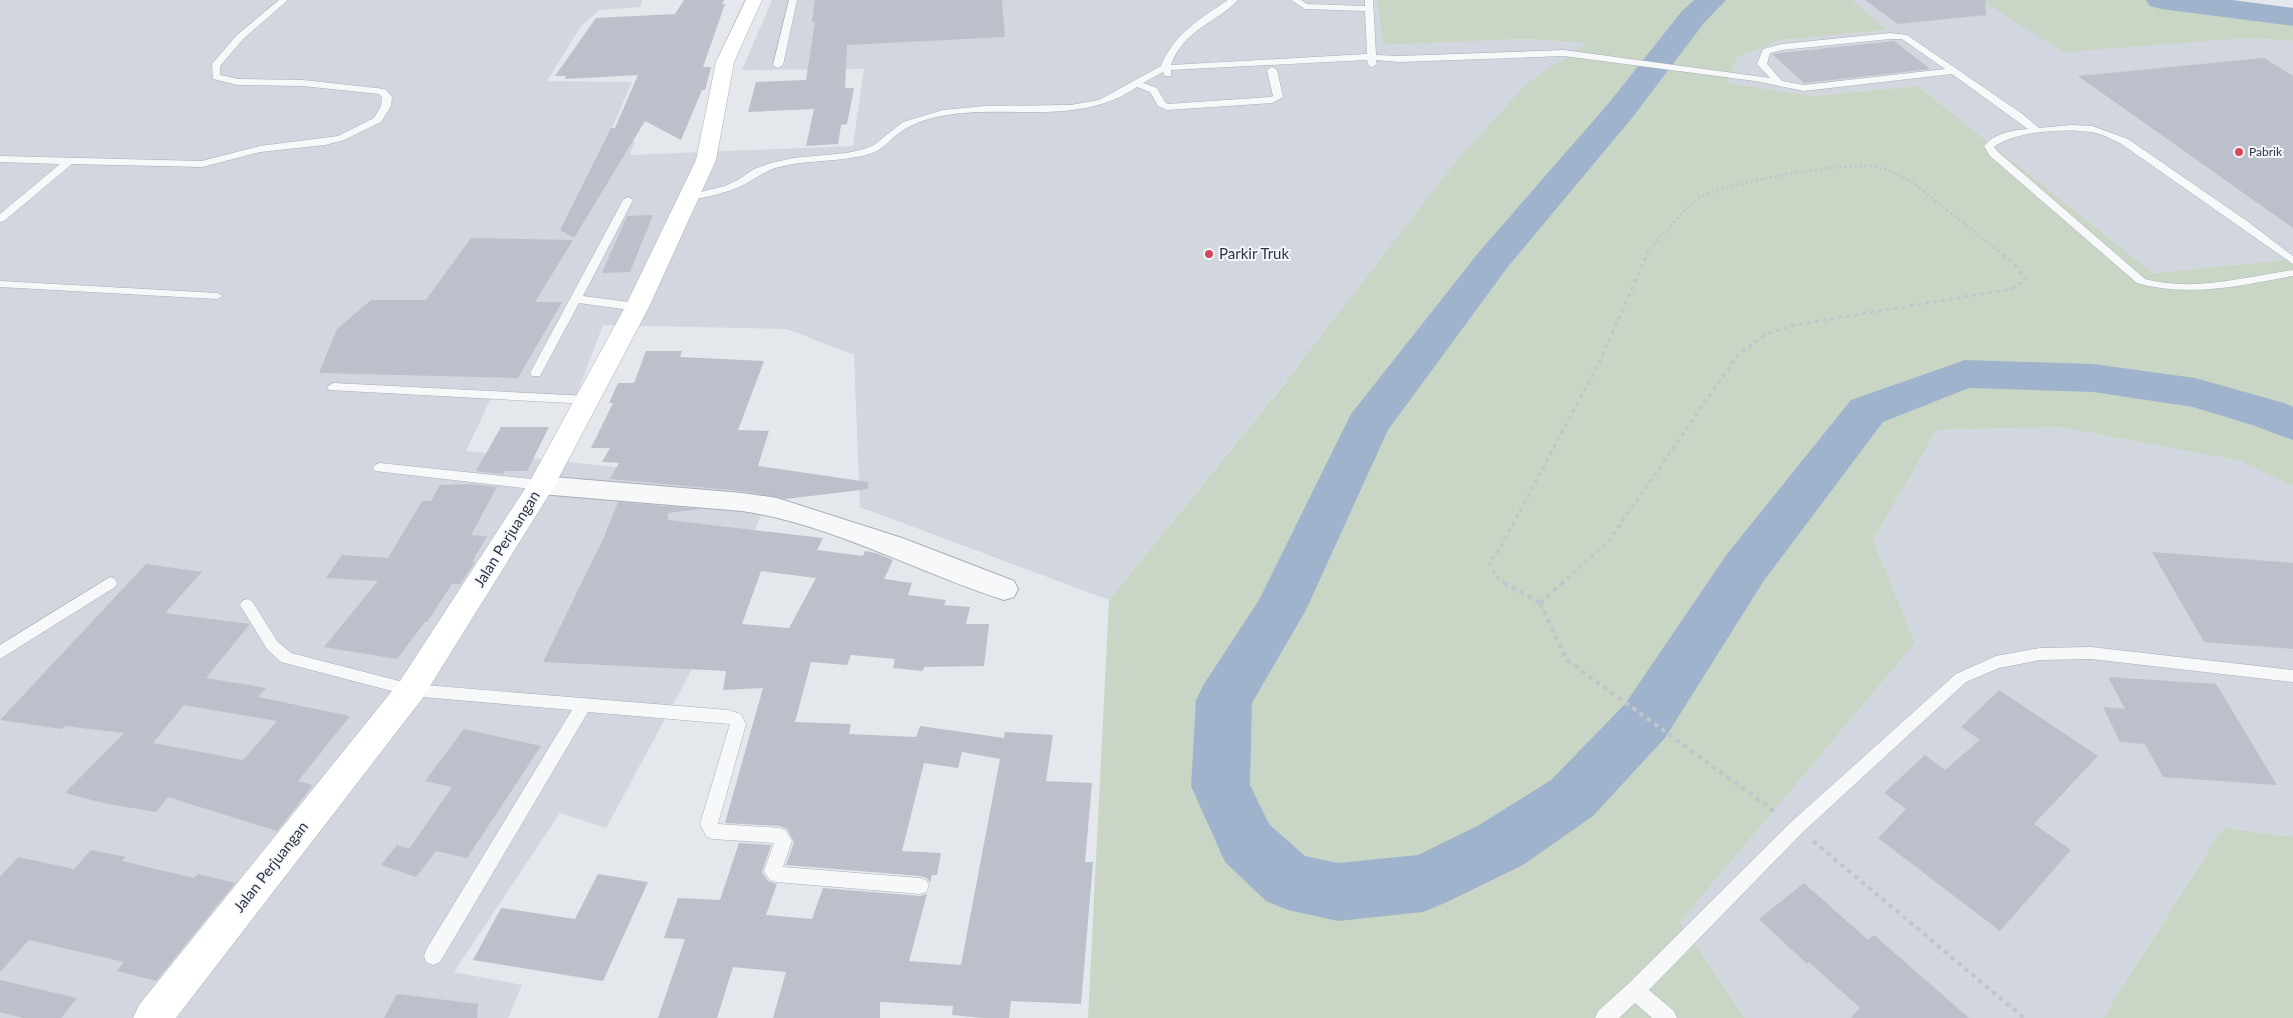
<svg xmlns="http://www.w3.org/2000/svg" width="2293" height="1018" font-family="Lato,sans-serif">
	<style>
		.built { fill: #d2d6de }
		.green { fill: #c9d6c5; fill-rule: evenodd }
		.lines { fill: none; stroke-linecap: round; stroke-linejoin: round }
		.river { fill: #9fb4cc; fill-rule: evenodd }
		.building { fill: #bbc0ca; fill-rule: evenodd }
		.lane-casing { stroke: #a9aeb7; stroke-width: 1 }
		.street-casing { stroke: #a9aeb7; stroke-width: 2 }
		.secondary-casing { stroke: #a9aeb7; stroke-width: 1 }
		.path-far2 { stroke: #c2c5cb; stroke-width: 2.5; stroke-dasharray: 2.5 2.5; stroke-linecap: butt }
		.path-far1 { stroke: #c2c5cb; stroke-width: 3; stroke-dasharray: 4 4; stroke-linecap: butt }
		.path { stroke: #c2c5cb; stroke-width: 4; stroke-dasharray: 4.5 4.5; stroke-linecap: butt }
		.lane { fill: #f7f8fa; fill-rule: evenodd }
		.street { fill: #f7f8fa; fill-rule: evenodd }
		.secondary { fill: #fff; fill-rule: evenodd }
		.poi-dot { fill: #d1495b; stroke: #f4f6f9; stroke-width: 2 }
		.labels { text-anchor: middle; stroke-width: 4; stroke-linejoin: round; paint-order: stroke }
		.far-poi-label { font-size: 12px; fill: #2b3445; stroke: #f4f6f9; text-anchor: start }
		.poi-label { font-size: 15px; fill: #2b3445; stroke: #f4f6f9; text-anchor: start }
		.street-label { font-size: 15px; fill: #2b3445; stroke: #f4f6f9 }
	</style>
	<rect width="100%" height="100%" fill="#e4e7ec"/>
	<!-- built -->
	<g class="built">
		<polygon points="0,0 642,0 640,7 600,10 581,26 547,81 632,82 607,140 635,141 630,155 853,146 864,69 742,70 772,0 1377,0 1383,45 1523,39 1589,43 1527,83 1109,600 860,507 854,355 787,329 603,325 576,396 493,394 466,451 774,484 710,636 606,828 560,813 454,972 522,985 508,1018 0,1018"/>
		<polygon points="1853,0 1973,0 1996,9 2246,38 2293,41 2293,259 2153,273 1918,86 1813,96 1727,83 1738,57 1781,40 1884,30"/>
		<polygon points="2059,427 2240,461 2293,486 2293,837 2223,828 2103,1018 1745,1018 1680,922 1915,643 1873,540 1937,430"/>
	</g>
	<!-- green -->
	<g class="green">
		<path d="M1377,0h476l32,30 -104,10 -43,17 -11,26 86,13 105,-10 235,187 140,-14v227l-53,-25 -181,-34 -122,3 -64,110 42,103 -235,279 65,96h-657l21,-418 172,-212 173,-224 73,-81 61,-40 -65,-4 -140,6zM1629,100l-30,40 -84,98zM1858,423l-42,61 -40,44z"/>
		<polygon points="1973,0 2161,0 2293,17 2293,41 2246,38 2063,52 1996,9"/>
		<polygon points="2223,828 2293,837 2293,1018 2103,1018"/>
	</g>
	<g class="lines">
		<!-- river -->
		<g class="river">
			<polygon points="1694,0 1726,0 1704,23 1632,118 1507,268 1388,430 1306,610 1252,703 1250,785 1269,824 1305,856 1338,863 1418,855 1479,825 1551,780 1625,704 1727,554 1851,400 1965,360 2093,364 2195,378 2284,403 2293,407 2293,440 2252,425 2193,407 2093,392 1969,388 1883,422 1763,582 1665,738 1593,816 1523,865 1445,903 1423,912 1338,921 1288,910 1266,901 1225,862 1191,786 1196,700 1204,684 1259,600 1351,414 1479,252 1608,104 1682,11"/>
			<polygon points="2146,0 2232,0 2293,8 2293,26 2161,9 2150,6"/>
		</g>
	</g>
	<!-- building -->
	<g class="building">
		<polygon points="684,0 724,0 722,4 725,4 703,67 711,67 705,90 702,90 681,140 645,121 574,238 560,230 611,128 615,128 638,75 565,79 566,76 555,76 596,18 675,14"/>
		<polygon points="815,0 1002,0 1005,37 847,45 845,88 854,88 847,124 841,125 838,144 806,146 814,109 748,112 756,82 806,80 815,22 812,22"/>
		<polygon points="1865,0 1985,0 1986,15 1898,24"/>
		<polygon points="1894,41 1930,69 1804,83 1772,54"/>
		<polygon points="2264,58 2293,76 2293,228 2078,76"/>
		<polygon points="653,215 630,272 602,273 627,216"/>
		<polygon points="471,238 573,240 535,302 562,302 518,378 319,373 337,329 371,300 426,300"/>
		<polygon points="646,351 682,351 680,357 764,361 738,430 769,431 758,466 868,482 868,489 786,499 742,491 610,479 619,463 602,462 610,448 591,448 613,403 609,403 618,383 634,383"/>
		<polygon points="501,427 549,427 527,471 505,471 503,474 476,471"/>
		<polygon points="470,484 497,487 471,535 487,536 472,562 475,562 460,584 452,584 427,622 425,622 397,659 324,647 378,581 326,578 342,555 388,558 422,501 431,501 440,485"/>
		<path d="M618,502l83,7 -33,4v7l155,18 -6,12 46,6 2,-5 11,2 17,7 -9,19 28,4 -4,12 38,5 -2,5 26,2 -4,17h23l-5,42 -60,1 -1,4 -30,-3 2,-9 -44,-4 -4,10 -36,-3 -16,60 56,2 -2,10 67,3 4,-11 84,12 1,-6 48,3 -7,46 46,2 -7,79h8l-12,142 -70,-3 -2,17h-26l-31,-3 1,-9 -73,-4v16h-107l13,-46 -53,-5 -16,51h-59l27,-79 -21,-1 14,-40 42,2 19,-57 32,2 -9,27 6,9 9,3 -11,31 46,4 11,-31 97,8 7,-2 -18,67 52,4 39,-206 -38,-7 -4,16 -34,-5 -22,88 39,2 -4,22h-5l-2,8 -3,-5 -7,-2 -134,-11 8,-23 -7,-13 -7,-3 -55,-3 38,-135 -40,2 3,-19 -183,-9 61,-125zM761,571l55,7 -27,50 -47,-4z"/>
		<polygon points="2152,552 2293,563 2293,649 2204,642"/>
		<path d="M146,564l56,8 -37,41 85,11 -44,54 60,10 -8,9 92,19 -52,65 15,4 -36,46 -109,-34 -12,15 -53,-9 -38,-10 59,-60 -59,-7 -3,3 -62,-9zM184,705l93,16 -34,39 -90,-17z"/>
		<polygon points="2108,677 2216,684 2277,785 2163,777 2145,744 2120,742 2103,707 2125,709"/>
		<polygon points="1999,690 2098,756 2034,824 2071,850 2000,931 1878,838 1906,809 1884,793 1925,755 1945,770 1980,740 1961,727"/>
		<polygon points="464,729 541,746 467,858 436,851 416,877 381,865 397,845 409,849 452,787 425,781"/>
		<polygon points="91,850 126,857 122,861 194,878 198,874 235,883 156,981 117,971 124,962 29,940 0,972 0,877 18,857 74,869"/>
		<polygon points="598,874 648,882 603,981 473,960 501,908 575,919"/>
		<polygon points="1804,883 1868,940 1874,935 1969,1018 1851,1018 1860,1008 1809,962 1807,964 1759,919"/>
		<polygon points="0,980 77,998 61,1018 23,1018 0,1012"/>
		<polygon points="397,994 478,1004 477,1018 384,1018"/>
	</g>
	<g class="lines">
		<defs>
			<g id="lane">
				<polygon points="279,0 288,0 243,39 220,66 220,75 238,79 303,80 385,89 392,97 391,106 381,122 344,140 325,145 260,152 202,167 72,164 4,221 0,222 0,214 60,164 0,162 0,156 202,161 260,146 338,136 374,118 381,106 382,97 379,94 303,86 238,85 213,79 212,64 237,35"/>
				<polygon points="789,0 797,0 783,65 778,68 773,65"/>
				<path d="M1228,0h10c-23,24 -54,29 -67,65l196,-11 -2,-43 -60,-2 -14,-9h10l6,4 58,2v-6h8l3,55 23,1 165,-6 206,28 -13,-14 6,-15 19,-5 108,-11 17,2 114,78 18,15 32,-3 21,1 36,13 119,82 46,35v8l-173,-121c-9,-4 -18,-9 -28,-11 -25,-4 -78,-1 -98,15l4,5 147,127c48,13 100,-2 148,-9v6c-52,9 -104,22 -156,7l-147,-127 -6,-10c11,-13 28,-16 44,-17l-76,-55 -148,17 -49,-10 -191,-25 -165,6 -23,-2 1,4 -5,3 -3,-1 -2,-6 -196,10v6h-6l-2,-4 -20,11 14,5 8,14 3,2 102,-7 3,-1 -6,-26 5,-3 5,3 6,27 -11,6 -105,7 -9,-4 -8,-14 -13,-5c-53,36 -113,21 -173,26 -22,2 -46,6 -65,20 -9,6 -15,16 -27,20 -30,10 -62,6 -93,14 -16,4 -26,14 -40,20 -16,7 -34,10 -51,14l-5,-3 1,-2 41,-10 13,-6 16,-11 17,-6 22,-5 54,-5 17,-4 10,-4 29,-23 40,-12 42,-4 86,-1 28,-5 62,-34c12,-31 40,-48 67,-66zM1890,39h12l43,30 -141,16 -22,-4 -15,-17 3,-11 12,-3z"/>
				<polygon points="628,197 633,200 583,296 637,303 643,307 637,311 579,303 540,376 532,376 530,373 623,200"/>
				<polygon points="0,281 217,293 223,296 217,299 0,287"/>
				<polygon points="333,383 588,396 594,400 588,404 329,390 327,387"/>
				<polygon points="380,463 541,480 546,482 548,485 546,488 541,490 375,471 373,468 375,465"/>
				<polygon points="110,577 115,579 117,583 115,587 0,659 0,645"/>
				<polygon points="247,599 252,601 277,641 291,653 411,684 728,710 741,714 746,724 718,824 780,828 786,831 792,841 783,867 920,878 926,880 929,886 926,892 920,894 776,882 770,880 764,871 774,843 712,839 706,836 700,824 730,724 588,712 440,962 433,965 426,962 424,956 426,950 572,710 411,696 281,662 267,649 240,605 242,601"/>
				<polygon points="2091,647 2293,670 2293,682 2091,659 2040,660 1999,668 1966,682 1802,833 1649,990 1674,1011 1677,1018 1652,1018 1635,1003 1619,1018 1595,1018 1598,1011 1628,984 1790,823 1956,674 1996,656 2040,648"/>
			</g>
			<path id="street" d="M541,476l201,17 35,5 125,40 112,43 4,8 -4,8 -10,3c-88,-28 -170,-75 -262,-89l-201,-17 -9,-3 -4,-6 4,-6z"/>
			<polygon id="secondary" points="746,0 762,0 734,62 716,160 649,307 555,485 422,699 176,1018 133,1018 139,1005 400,681 530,481 625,307 696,160 716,62"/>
		</defs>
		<!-- lane casing -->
		<use href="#lane" class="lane-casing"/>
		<!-- street casing -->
		<use href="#street" class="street-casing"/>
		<!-- secondary casing -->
		<use href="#secondary" class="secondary-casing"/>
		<!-- path-far2 -->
		<path class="path-far2" d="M1647,253c6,-9 43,-50 52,-55 28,-16 149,-37 179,-31 13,3 24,10 35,16l88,70"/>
		<!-- path-far1 -->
		<g class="path-far1">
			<polyline points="1506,584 1497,577 1489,562 1499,550 1599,363 1648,252"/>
			<polyline points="1561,584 1608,542 1737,356 1766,334 1794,325 2012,289 2026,279 2014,264 1999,252"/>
		</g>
		<!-- path -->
		<g class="path">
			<polyline points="1504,583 1540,603"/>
			<polyline points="1540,603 1567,660 1778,814"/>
			<polyline points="1540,603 1562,583"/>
			<polyline points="1813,841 2024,1018"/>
		</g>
		<!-- lane -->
		<use href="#lane" class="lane"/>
		<!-- street -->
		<use href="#street" class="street"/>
		<!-- secondary -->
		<use href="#secondary" class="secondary"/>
	</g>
	<!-- markers -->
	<g class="poi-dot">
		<circle cx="2239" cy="152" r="5"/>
		<circle cx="1209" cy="254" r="5"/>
	</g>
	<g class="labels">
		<!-- far-poi labels -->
		<g class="far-poi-label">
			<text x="2249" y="156">Pabrik</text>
		</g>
		<!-- poi labels -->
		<g class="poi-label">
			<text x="1219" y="259">Parkir Truk</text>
		</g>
		<!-- street labels -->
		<g class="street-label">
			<text transform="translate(507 539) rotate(-58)" y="5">Jalan Perjuangan</text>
			<text transform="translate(271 867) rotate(-52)" y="5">Jalan Perjuangan</text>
		</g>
	</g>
</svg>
